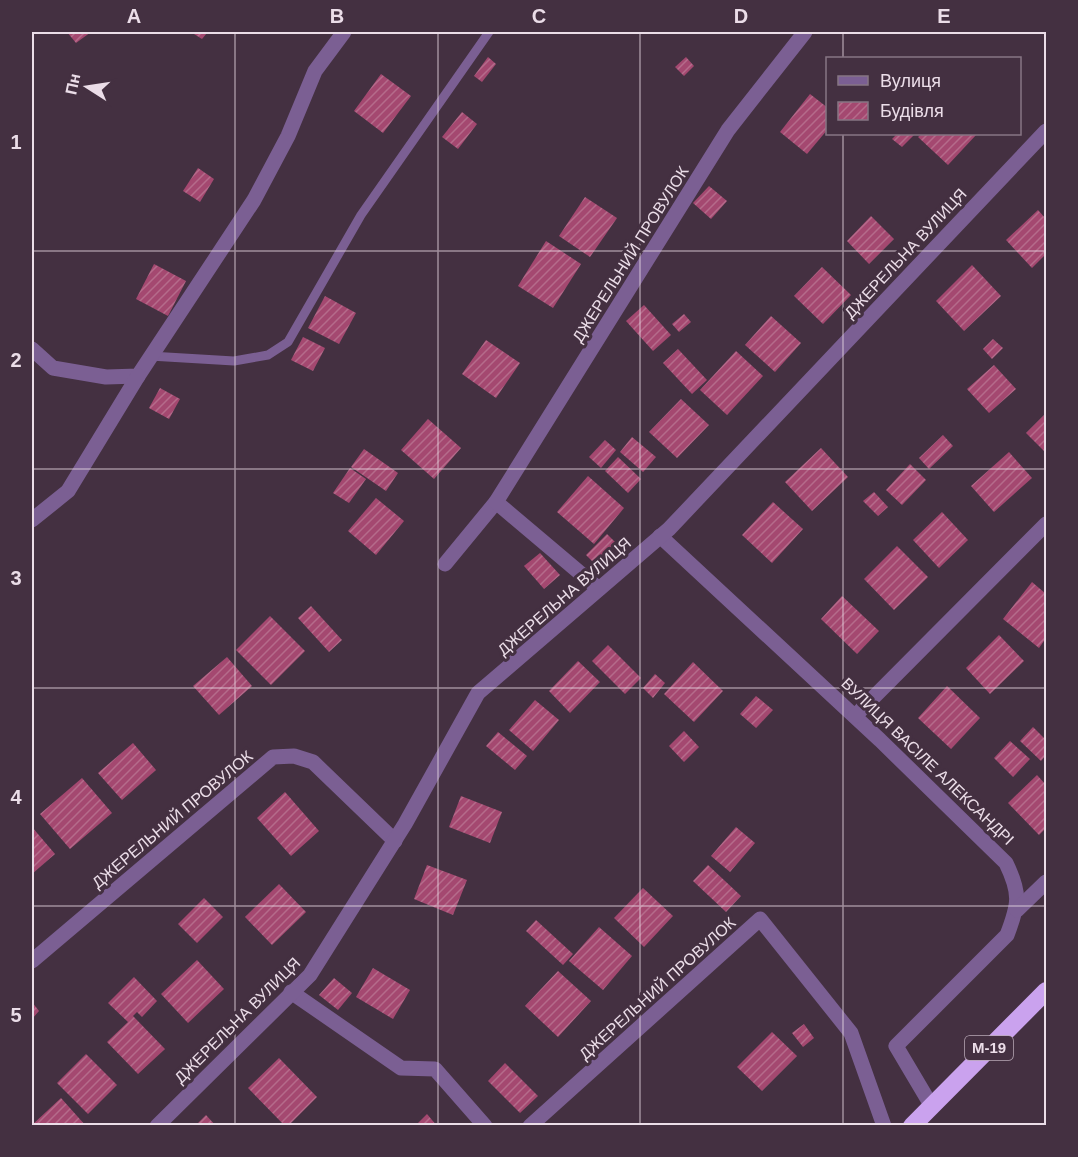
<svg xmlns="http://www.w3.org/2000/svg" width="1078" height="1157" font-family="Arial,sans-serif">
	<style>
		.building { fill: url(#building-hatch) }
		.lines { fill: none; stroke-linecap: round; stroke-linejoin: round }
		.lane { stroke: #7b5f93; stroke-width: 9 }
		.street { stroke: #7b5f93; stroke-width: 15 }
		.highway { stroke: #caa2ee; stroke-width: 18 }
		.grid { fill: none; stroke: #ebdde8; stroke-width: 1.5; stroke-opacity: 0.55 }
		.labels { text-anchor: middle; stroke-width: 6; stroke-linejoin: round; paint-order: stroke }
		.shield { fill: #443041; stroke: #b9a9b6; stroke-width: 1.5 }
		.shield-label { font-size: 15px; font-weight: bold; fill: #ebdde8 }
		.street-label { font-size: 16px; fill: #ebdde8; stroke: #443041 }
		.neatline { fill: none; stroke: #ebdde8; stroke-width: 2 }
		.grid-label { font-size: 20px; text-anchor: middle; font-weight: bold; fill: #ebdde8 }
	</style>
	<defs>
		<pattern id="building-hatch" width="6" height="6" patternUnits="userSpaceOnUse" patternTransform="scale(1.5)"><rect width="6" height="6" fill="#a44870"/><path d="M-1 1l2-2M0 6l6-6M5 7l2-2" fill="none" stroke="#b56b8b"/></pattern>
	</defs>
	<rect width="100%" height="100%" fill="#443041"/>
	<!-- building -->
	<g class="building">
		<polygon points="67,32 91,32 76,43"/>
		<polygon points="196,32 206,32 207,33 202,39 194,34"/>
		<polygon points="488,57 496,64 482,82 474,76"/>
		<polygon points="686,57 694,66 684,76 675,67"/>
		<polygon points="381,74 411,96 383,133 354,111"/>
		<polygon points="810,94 828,108 828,129 807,154 780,132"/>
		<polygon points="462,112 477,124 458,149 442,137"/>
		<polygon points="897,134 915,134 902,147 892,139"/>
		<polygon points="922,134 977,134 948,165 918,137"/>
		<polygon points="198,168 214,179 200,202 183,191"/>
		<polygon points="709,186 727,201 711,219 693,203"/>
		<polygon points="585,197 617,218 590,257 559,236"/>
		<polygon points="1038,210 1046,219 1046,254 1032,268 1006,240"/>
		<polygon points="871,216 894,239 869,264 847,241"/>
		<polygon points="546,241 581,264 553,308 518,286"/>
		<polygon points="154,264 186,281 168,316 136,299"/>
		<polygon points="972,265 1001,296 964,331 936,301"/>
		<polygon points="822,267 851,295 823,324 794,296"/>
		<polygon points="325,296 356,313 339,344 308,328"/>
		<polygon points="644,305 671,335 653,351 626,321"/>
		<polygon points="684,314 691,322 679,332 672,324"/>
		<polygon points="771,316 801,343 775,372 745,345"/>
		<polygon points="303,337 325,348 313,371 291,360"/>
		<polygon points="993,339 1003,348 992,359 983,349"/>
		<polygon points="486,340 520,363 496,398 462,374"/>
		<polygon points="678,349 707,380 692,394 663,363"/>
		<polygon points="736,351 763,376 727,415 700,390"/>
		<polygon points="994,365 1016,389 989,413 967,389"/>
		<polygon points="160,388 180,399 169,419 149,408"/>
		<polygon points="681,399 709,425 677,458 649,432"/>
		<polygon points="1046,413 1046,453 1026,433"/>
		<polygon points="428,419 461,448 434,479 401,450"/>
		<polygon points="943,435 953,446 929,469 919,458"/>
		<polygon points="632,437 656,457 643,472 620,452"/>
		<polygon points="605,440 616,450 601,468 589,457"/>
		<polygon points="821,448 848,477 812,511 785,482"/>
		<polygon points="364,449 398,473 386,491 351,467"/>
		<polygon points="1009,452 1032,478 994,512 971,486"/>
		<polygon points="618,457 641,479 628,493 605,471"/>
		<polygon points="910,464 926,480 902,505 886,490"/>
		<polygon points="350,468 366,479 349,503 333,493"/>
		<polygon points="588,476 624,508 594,544 557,512"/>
		<polygon points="874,492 888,507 878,516 863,501"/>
		<polygon points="376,498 404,521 376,555 348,531"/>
		<polygon points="773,502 803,529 772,563 742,535"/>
		<polygon points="942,512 968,540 939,568 913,540"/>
		<polygon points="607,534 620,547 599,568 586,555"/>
		<polygon points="897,546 928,577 894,610 864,579"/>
		<polygon points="540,553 560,575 544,589 524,566"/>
		<polygon points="1032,582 1046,594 1046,638 1039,648 1003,619"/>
		<polygon points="842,596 879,631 857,654 821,619"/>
		<polygon points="311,606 342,640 329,652 298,618"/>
		<polygon points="270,616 305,651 271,685 236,650"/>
		<polygon points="999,635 1024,661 990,694 966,668"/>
		<polygon points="608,645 641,678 625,694 592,661"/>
		<polygon points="227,657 252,686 219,715 193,686"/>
		<polygon points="578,661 600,682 570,713 549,691"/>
		<polygon points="693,662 723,691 694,722 664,694"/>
		<polygon points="655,674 665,683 653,698 643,688"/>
		<polygon points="947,686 980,718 951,749 918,718"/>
		<polygon points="756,696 773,710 756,728 740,714"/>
		<polygon points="535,700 559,720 533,751 509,730"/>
		<polygon points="1033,727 1046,740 1046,755 1041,761 1020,741"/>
		<polygon points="684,731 699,747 684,762 669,746"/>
		<polygon points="498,732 527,756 515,770 486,746"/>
		<polygon points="1010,741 1030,759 1013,777 994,758"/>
		<polygon points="133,743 156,770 122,800 98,773"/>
		<polygon points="1037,775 1046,785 1046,828 1039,835 1008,803"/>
		<polygon points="82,778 112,813 70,849 40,814"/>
		<polygon points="285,792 319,831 291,856 257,818"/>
		<polygon points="461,796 502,812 490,843 449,827"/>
		<polygon points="32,827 55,854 32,874"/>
		<polygon points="736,827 755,843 730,872 711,856"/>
		<polygon points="427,865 467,880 453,915 414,899"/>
		<polygon points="708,865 741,896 726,912 693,881"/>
		<polygon points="279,884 306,912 272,945 245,917"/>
		<polygon points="643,888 673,916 644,947 614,918"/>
		<polygon points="204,898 223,917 197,943 178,924"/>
		<polygon points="536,920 573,954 563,965 526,931"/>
		<polygon points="599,927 632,956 603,990 569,961"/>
		<polygon points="197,960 224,989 188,1023 161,994"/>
		<polygon points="373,968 410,990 393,1019 356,997"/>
		<polygon points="558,971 591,1001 558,1037 525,1006"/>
		<polygon points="134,977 157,1001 142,1017 137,1012 133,1016 165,1049 138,1074 107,1042 128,1022 108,1003"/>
		<polygon points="334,978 352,993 338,1010 319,995"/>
		<polygon points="32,1002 39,1011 32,1019"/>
		<polygon points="804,1024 814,1038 803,1047 792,1033"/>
		<polygon points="772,1032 797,1056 762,1091 737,1067"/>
		<polygon points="86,1054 117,1085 88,1114 57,1083"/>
		<polygon points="279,1058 317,1097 288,1126 285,1126 248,1088"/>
		<polygon points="505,1063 538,1096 520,1113 488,1081"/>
		<polygon points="61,1098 86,1126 32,1126 32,1125"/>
		<polygon points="427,1114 437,1126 415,1126"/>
		<polygon points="206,1115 216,1126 195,1126"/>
	</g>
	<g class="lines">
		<!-- lane -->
		<polyline class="lane" points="150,356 234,361 268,355 288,342 361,215 489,32"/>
		<!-- street -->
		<g class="street">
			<polyline points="32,349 53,368 106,377 138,376 254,200 288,136 315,71 344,32"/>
			<polyline points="32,520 68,491 138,376"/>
			<path d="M660,536l220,204 126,123c15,31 13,41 1,72l-111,111 35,59"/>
			<polyline points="445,564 496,502"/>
			<polyline points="599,589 496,502 728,130 805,32"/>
			<polyline points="855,716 1046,524"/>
			<polyline points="1017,910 1046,882"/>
			<polyline points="32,961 273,757 294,756 313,762 395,841"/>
			<polyline points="291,992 401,1068 435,1069 485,1126"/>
			<polyline points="157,1126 310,975 405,824 478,693 669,529 1046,131"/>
			<polyline points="530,1126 760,919 851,1033 884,1126"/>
		</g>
		<!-- highway -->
		<polyline class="highway" points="912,1126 1046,991"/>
	</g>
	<!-- grid -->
	<path class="grid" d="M235,32v1094M438,32v1094M640,32v1094M843,32v26M843,134v992M32,251h1014M32,469h1014M32,688h1014M32,906h1014"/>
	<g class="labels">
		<!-- shield labels -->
		<rect class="shield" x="965" y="1036" width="48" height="24" rx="4.5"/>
		<g class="shield-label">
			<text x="989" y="1053">М-19</text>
		</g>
		<!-- street labels -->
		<g class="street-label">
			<text transform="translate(905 253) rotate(-47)" y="6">ДЖЕРЕЛЬНА ВУЛИЦЯ</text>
			<text transform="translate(630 254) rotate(-58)" y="6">ДЖЕРЕЛЬНИЙ ПРОВУЛОК</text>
			<text transform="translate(564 596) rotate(-41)" y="6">ДЖЕРЕЛЬНА ВУЛИЦЯ</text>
			<text transform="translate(928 761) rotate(44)" y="6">ВУЛИЦЯ ВАСІЛЕ АЛЕКСАНДРІ</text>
			<text transform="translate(172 819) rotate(-40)" y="6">ДЖЕРЕЛЬНИЙ ПРОВУЛОК</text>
			<text transform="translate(657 988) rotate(-42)" y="6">ДЖЕРЕЛЬНИЙ ПРОВУЛОК</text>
			<text transform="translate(237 1020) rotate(-45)" y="6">ДЖЕРЕЛЬНА ВУЛИЦЯ</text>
		</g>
	</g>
	<!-- border -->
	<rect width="1078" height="1157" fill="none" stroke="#443041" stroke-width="66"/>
	<!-- legend -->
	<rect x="826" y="57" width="195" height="78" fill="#443041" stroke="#877584" stroke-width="1.5"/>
	<rect x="838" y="76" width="30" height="9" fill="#7b5f93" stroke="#877584" stroke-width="1.5"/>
	<text x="880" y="87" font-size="18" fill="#ebdde8">Вулиця</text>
	<rect x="838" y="102" width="30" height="18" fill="url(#building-hatch)" stroke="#877584" stroke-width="1.5"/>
	<text x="880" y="117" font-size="18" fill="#ebdde8">Будівля</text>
	<!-- north arrow -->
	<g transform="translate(87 87) rotate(282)" stroke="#443041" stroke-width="4.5" paint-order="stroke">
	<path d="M0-4.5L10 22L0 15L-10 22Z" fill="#ebdde8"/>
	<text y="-9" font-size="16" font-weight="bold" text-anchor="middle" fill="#ebdde8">Пн</text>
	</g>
	<rect x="33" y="33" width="1012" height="1091" class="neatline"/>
	<g class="grid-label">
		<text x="134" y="23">A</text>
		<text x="337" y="23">B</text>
		<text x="539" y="23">C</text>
		<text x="741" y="23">D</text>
		<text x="944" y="23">E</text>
		<text x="16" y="149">1</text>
		<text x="16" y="367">2</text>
		<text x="16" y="585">3</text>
		<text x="16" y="804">4</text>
		<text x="16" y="1022">5</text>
	</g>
</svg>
